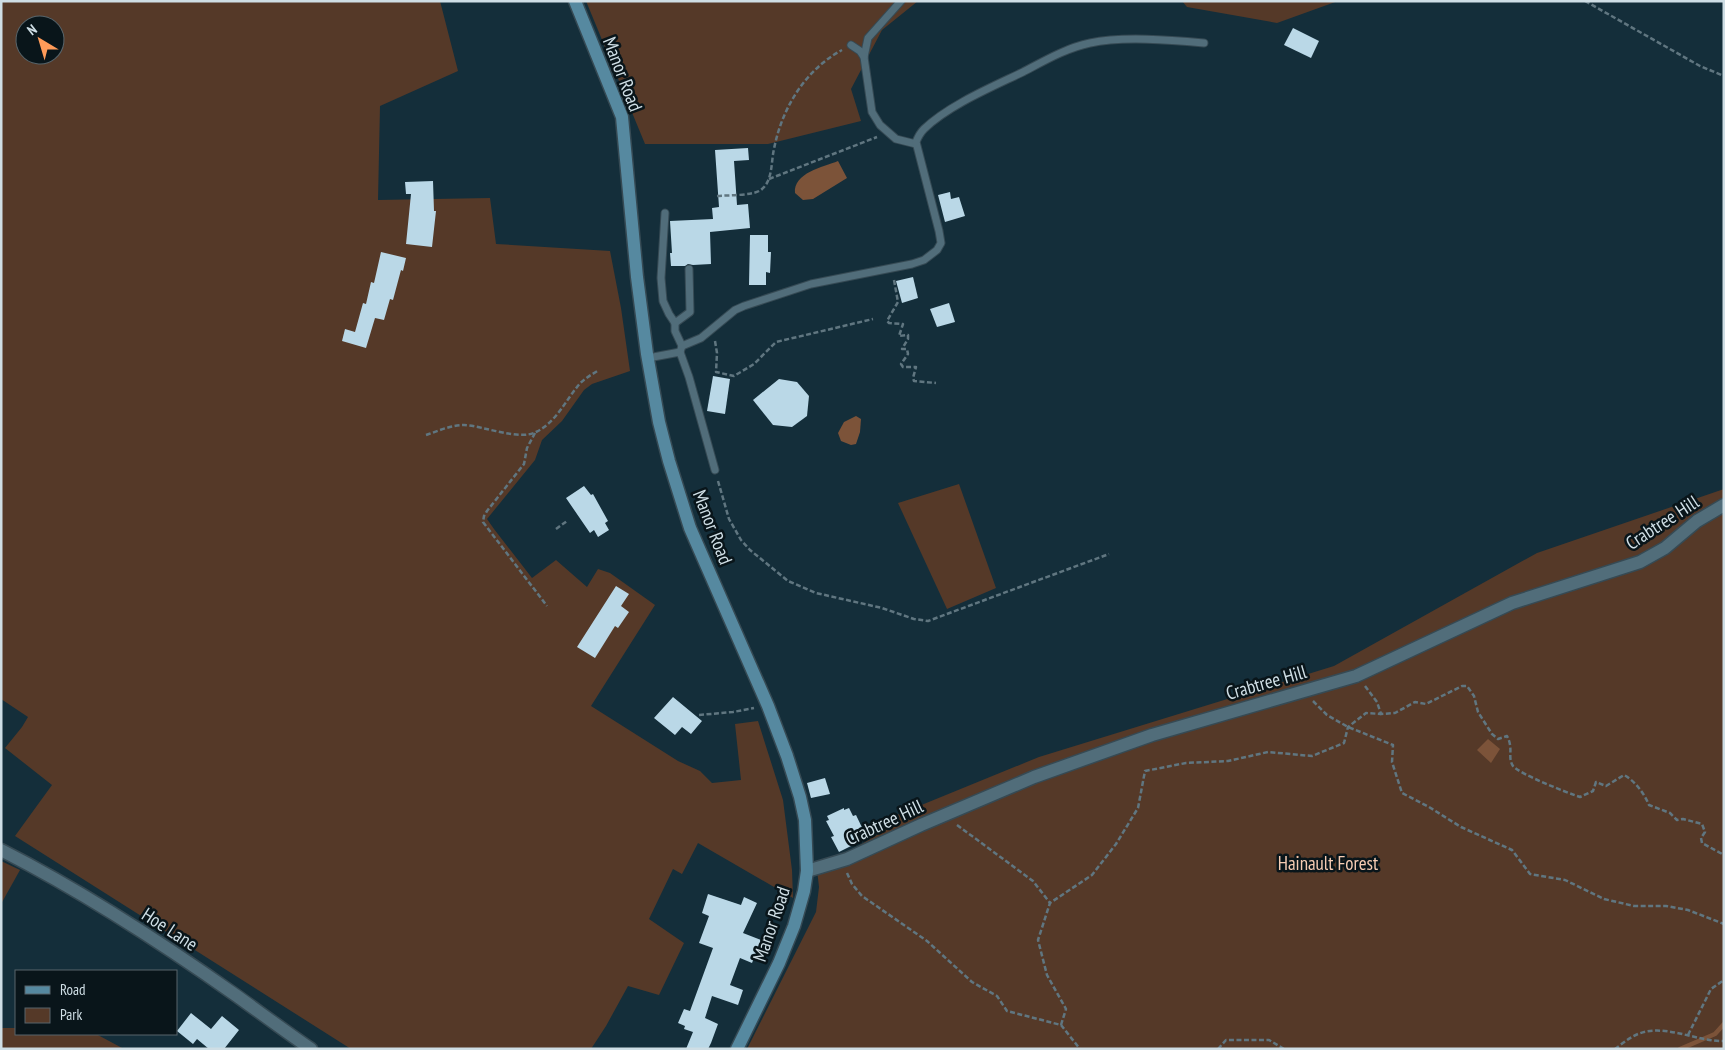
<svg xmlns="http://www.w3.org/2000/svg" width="1725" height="1050" font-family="'PT Sans Narrow',sans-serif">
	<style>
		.green { fill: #553928; fill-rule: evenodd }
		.water { fill: #7c5339 }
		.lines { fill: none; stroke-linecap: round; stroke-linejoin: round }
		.stream { stroke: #7c5339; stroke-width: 4.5 }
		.building { fill: #bad8e7 }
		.lane-casing { stroke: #364a54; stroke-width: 9 }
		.street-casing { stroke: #364a54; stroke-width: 15 }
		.secondary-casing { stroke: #364a54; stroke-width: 15 }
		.path { stroke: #607680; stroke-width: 2.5; stroke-dasharray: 5 2.5; stroke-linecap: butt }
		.lane { stroke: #516d7a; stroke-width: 7 }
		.street { stroke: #516d7a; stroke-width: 12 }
		.secondary { stroke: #5689a0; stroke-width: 12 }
		.labels { text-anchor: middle; stroke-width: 5; stroke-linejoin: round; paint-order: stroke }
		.street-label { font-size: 19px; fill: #cfdee5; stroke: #09151a }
		.park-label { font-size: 19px; fill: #f6ccb3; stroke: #09151a }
	</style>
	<rect width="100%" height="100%" fill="#142e3a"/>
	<!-- green -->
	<g class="green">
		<path d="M1,1h439l18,70 -78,35 -2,94 112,-2 6,46 114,7 11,57 9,63 -38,13 -8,6 -22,31 -20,19 -7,20 -48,59 7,10 38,49 24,-18 31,27 11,-18 12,4 45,32 -64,101 87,55 22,10 12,12 29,-3 -6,-56 23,-3 25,79 9,70 1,28 -95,-55 -16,31 -9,-5 -24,50 35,24 -25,52 -31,-9 -22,40 -15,23h-240l-336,-213 37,-51 -47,-37 17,-21 6,-10 -27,-18zM25,25h30v30h-30z"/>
		<polygon points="586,1 918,1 882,30 851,89 861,121 768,144 645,144"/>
		<polygon points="1182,1 1338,1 1277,23 1187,7"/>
		<polygon points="959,484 996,588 947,609 898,503"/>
		<polygon points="1724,489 1724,1049 747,1049 816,912 819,887 816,861 839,857 877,835 897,815 1039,757 1334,666 1537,553"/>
		<polygon points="1,861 20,870 1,904"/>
		<polygon points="1,1028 16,1028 16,1034 96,1034 124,1049 1,1049"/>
	</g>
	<!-- water -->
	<g class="water">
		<path d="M838,161l9,17 -34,21 -10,1 -8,-7c-2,-20 28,-26 43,-32z"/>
		<polygon points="856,416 861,419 860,432 856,444 851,445 841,441 838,433 844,422"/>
		<polygon points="1488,739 1500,749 1491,763 1477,750"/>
	</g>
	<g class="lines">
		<!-- stream -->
		<polyline class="stream" points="1680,1049 1715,1034 1724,1024"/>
	</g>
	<!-- building -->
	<g class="building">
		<polygon points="1293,28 1319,41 1311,58 1284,45"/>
		<polygon points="748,148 749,160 734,161 737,205 748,204 750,228 710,232 711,264 693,265 688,264 685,266 671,266 670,253 672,253 670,221 713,219 712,208 719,207 715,150"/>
		<polygon points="433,181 434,211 436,211 432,247 406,244 411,194 406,194 405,182"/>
		<polygon points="950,192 951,199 959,197 965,216 945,222 938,195"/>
		<polygon points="750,235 768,235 768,252 771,252 770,273 766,272 766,285 749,285"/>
		<polygon points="381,252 406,258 403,271 401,270 393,300 390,299 384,320 375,318 366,348 342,341 345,329 355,332 363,303 366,304 371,282 374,283"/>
		<polygon points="913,277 918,298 902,303 896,281"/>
		<polygon points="949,303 955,322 937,327 930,309"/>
		<polygon points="713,376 730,379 725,414 707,411"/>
		<polygon points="779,379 797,382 809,396 807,416 792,427 773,425 753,400"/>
		<polygon points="584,486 591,495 593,494 608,521 605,523 609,530 598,537 594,530 590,533 566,498"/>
		<polygon points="616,586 629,594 621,606 629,612 618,628 615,626 595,658 577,647"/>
		<polygon points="673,697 702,721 691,734 682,727 675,735 654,718"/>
		<polygon points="825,778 830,794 811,798 807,783"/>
		<polygon points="844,808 844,810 849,808 853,816 856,815 867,838 839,852 831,837 834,836 826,821 829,820 827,816"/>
		<polygon points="708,894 741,905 744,897 757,903 743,933 761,940 752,963 740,958 730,985 743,990 738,1005 712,996 705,1018 718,1024 711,1043 708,1049 686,1049 693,1032 684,1029 685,1026 678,1023 684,1009 690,1011 713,948 699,943 709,916 702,913"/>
		<polygon points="191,1013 211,1029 222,1016 239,1030 224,1049 209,1049 197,1039 193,1044 177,1031"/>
	</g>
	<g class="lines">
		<defs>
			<g id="lane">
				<polyline points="901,1 868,38 864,57 872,112 880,125 896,139 916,144"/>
				<polyline points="851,45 860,51 864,57"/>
				<polyline points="665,213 661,278 663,301 669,314 675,323 690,312 689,269"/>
				<polyline points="675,323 675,331 682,346"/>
				<path d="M680,352l2,-6 19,-8 34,-28 9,-4 67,-22 101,-20 12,-4 13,-10 4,-7 -2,-12 -23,-89c2,-5 4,-9 8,-13 25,-24 68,-42 99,-57 21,-11 43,-24 67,-29 32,-7 81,-3 114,0"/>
				<polyline points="648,358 680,352 689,377 715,470"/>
			</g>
			<g id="street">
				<path d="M1,850c83,42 161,93 236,146 25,18 49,36 74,53"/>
				<polyline points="807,871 847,859 921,825 1034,777 1152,735 1356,676 1512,603 1640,562 1665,548 1697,521 1724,505"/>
			</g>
			<polyline id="secondary" points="575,1 622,117 637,277 647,354 659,422 669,461 690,528 768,706 787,756 800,797 805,820 807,871 804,891 794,926 779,963 737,1049"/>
		</defs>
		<!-- lane casing -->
		<use href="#lane" class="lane-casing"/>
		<!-- street casing -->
		<use href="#street" class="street-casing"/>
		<!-- secondary casing -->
		<use href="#secondary" class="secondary-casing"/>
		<!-- path -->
		<g class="path">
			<polyline points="1585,1 1700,66 1724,76"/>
			<polyline points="769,179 877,137"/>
			<path d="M717,196c11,-1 38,0 45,-7 11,-9 9,-28 12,-40 8,-41 31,-79 68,-99"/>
			<polyline points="894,280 898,302 887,321 889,323 903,324 899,336 908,335 908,339 902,349 907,349 908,354 901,364 903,367 916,367 913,378 914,381 936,383"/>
			<polyline points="715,341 717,353 716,372 734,376 754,364 776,342 873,319"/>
			<polyline points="535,433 527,448 524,464 487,511 484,516 483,522 547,606"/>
			<path d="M426,435c12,-4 25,-10 38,-10 20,1 55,16 72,7 19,-9 29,-30 41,-45 6,-8 14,-12 22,-17"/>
			<polyline points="718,481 729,519 741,540 750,550 788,581 816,593 882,608 914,619 928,621 1109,554"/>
			<polyline points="556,529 567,521"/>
			<path d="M1365,686l12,16 4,12 14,-1 20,-11 11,2 36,-18h5l7,10 4,16 14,22 6,5 9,-3c7,13 0,21 6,30 6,8 55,27 67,31l13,-6 3,-9 10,4 18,-11c11,6 20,18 25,30l21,8 7,7 6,-1 19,5 3,8 -4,6 1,5 22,12"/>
			<polyline points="1313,701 1327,715 1348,727 1393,745 1392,762 1402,793 1429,807 1461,827 1512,850 1530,874 1565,880 1604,899 1634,906 1666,906 1688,910 1724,924"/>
			<polyline points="699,715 733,712 754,708"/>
			<polyline points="957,825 1033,881 1050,903"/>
			<polyline points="847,873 852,884 862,896 927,941 972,982 997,996 1007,1011 1061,1025 1080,1049"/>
			<polyline points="1061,1025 1066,1009 1047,975 1038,940 1050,903 1092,875 1116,844 1138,808 1145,771 1186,763 1228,761 1268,752 1312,756 1344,743 1348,727 1366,713 1381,714"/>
			<polyline points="1688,1035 1711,989 1724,980"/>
			<polyline points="1218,1049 1226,1040 1269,1040 1284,1049"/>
			<path d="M1615,1049c7,-5 15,-12 23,-15 27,-11 59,8 86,7"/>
		</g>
		<!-- lane -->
		<use href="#lane" class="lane"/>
		<!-- street -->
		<use href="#street" class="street"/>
		<!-- secondary -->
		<use href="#secondary" class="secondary"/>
	</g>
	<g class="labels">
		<!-- street labels -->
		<g class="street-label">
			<text transform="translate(623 74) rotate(69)" y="7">Manor Road</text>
			<text transform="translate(1662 522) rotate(-33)" y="7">Crabtree Hill</text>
			<text transform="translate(713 527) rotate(69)" y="7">Manor Road</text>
			<text transform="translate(1266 682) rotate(-16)" y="7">Crabtree Hill</text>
			<text transform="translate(884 822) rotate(-25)" y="7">Crabtree Hill</text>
			<text transform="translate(771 924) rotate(-71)" y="7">Manor Road</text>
			<text transform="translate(170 929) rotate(33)" y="7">Hoe Lane</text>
		</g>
		<!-- park labels -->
		<g class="park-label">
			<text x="1328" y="870">Hainault Forest</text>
		</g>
	</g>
	<!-- border -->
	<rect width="1725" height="1050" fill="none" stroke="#cfdee5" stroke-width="5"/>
	<!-- legend -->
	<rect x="15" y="970" width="162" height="65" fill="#09151a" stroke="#58656b"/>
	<rect x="25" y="986" width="25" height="8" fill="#5689a0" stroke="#58656b"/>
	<text x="60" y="995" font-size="15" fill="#cfdee5">Road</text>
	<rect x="25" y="1008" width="25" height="15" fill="#553928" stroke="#58656b"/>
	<text x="60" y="1020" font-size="15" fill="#cfdee5">Park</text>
	<!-- north arrow -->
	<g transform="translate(40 40) rotate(322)"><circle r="24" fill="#09151a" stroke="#58656b"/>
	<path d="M0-4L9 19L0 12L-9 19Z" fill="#ff9b59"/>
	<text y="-8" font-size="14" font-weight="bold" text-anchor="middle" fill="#cfdee5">N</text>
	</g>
</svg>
